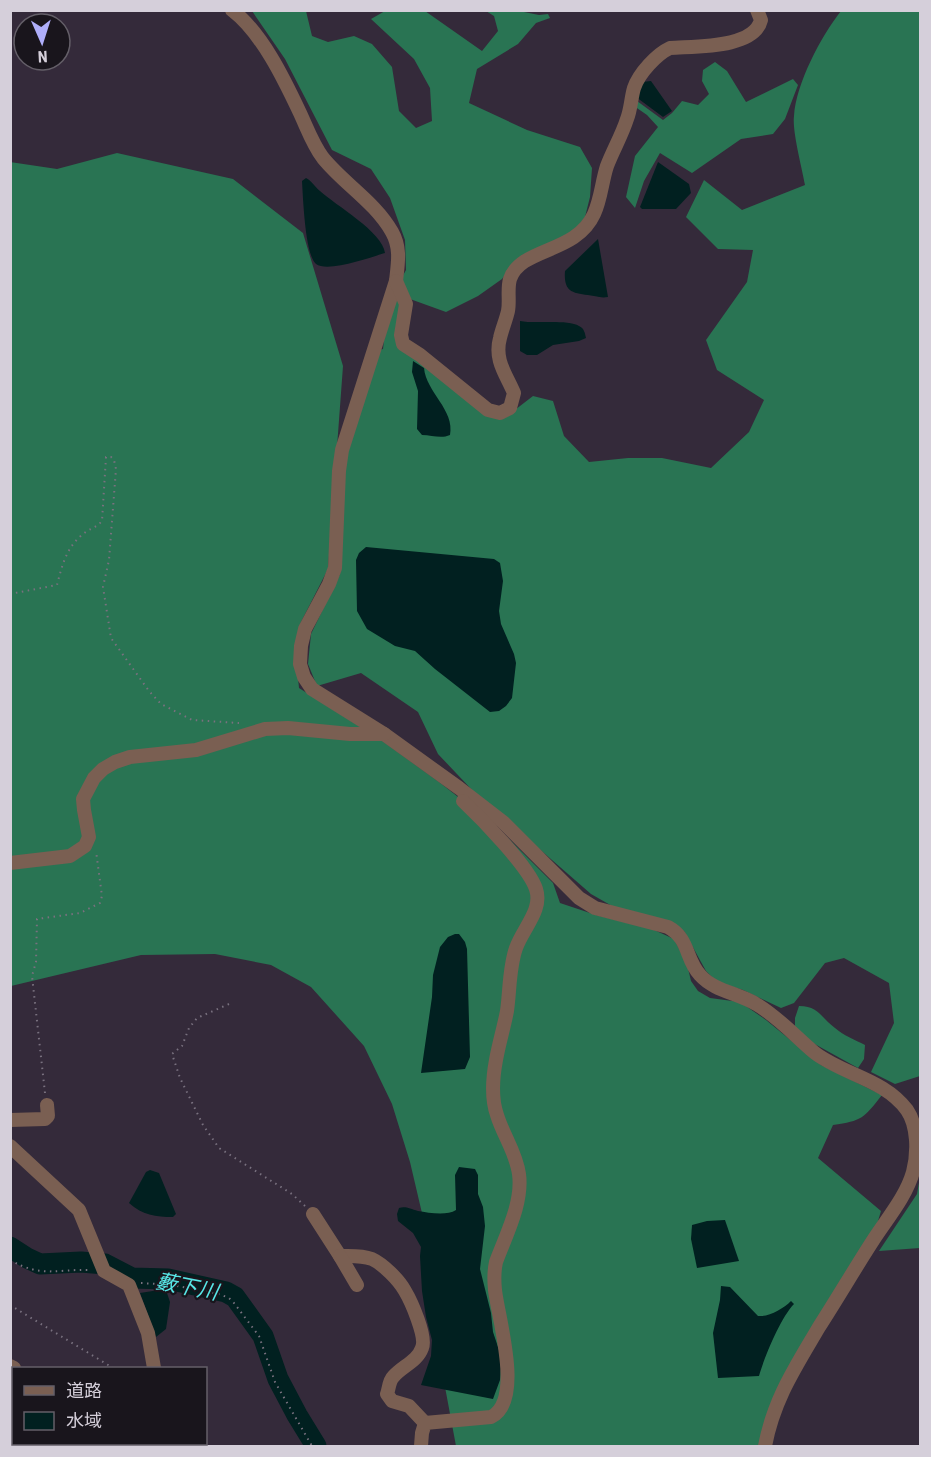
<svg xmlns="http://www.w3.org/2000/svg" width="931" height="1457" font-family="'Roboto Condensed','Noto Sans JP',sans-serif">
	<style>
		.forest { fill: #297453 }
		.water { fill: #012020 }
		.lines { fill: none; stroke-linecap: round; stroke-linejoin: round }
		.river { stroke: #012020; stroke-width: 21 }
		.path { stroke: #79717f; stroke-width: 2; stroke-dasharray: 1.5 4.5; stroke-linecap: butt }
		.minor { stroke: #7a5f52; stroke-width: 14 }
		.labels { text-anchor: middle; stroke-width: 4.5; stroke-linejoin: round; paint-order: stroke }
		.water-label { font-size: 21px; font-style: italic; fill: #57e6e6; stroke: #19151c }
	</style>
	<rect width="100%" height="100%" fill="#342a3a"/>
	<!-- forest -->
	<g class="forest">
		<polygon points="252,11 306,11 312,36 328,42 354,36 372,44 392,67 399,111 416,128 432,121 430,88 414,59 371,19 385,11 425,11 482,51 498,31 494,16 486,11 519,11 539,15 548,14 550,18 536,23 518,44 477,69 469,103 527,130 580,147 592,168 590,197 585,217 576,229 564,237 516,260 502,279 478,296 446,312 410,299 401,279 406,270 405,240 390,198 371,169 332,150 285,59"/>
		<path d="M841,11h79v1065l-25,8 -24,-12 23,-49 -5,-40 -45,-25 -19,5 -31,40 -13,5 -38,-18 -26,-8 -11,-11 -22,-40 -65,-21 -28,-16 -117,-102 -36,-38 -20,-42 -57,-39 -44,13 -9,-22 3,-30 29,-60 5,-113 34,-111 4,-1 2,-18 11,-37 5,8 -3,42 109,72 26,-20 20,5 11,35 25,26 39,-4h34l49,10 38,-36 15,-32 -47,-30 -11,-30 41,-58 6,-32 -35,-1 -32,-32 18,-37 38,30 63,-25c-3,-17 -13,-54 -11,-69 2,-32 27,-80 47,-105z"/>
		<polygon points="715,62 727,71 746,102 793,79 798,85 785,119 773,134 741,139 692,173 660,153 644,181 635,208 626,197 635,156 658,127 647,115 634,106 637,101 663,120 672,113 682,101 698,105 709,94 702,81 703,70"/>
		<path d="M117,153l116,26 70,54 40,133 -15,203 -27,53 -6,24 4,42 82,52 58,42 60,47 54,54 7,20 36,12 56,14 22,10 13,25 4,17 7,10 12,7 30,4 26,18 55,45 61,30c-18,23 -20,26 -49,30l-15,33 63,53 -6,20 -116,215h-303l-22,-118 -5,-85 -19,-81 -18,-58 -28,-58 -53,-59 -40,-22 -56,-11 -74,1 -130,31 -1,-824 47,7z"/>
		<path d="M799,1006c20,0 21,11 36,22 8,7 20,12 30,17l-1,14 -6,9 -47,-26 -16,-15v-9z"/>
		<polygon points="920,1177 920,1248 879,1251 917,1194"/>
	</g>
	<!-- water -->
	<g class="water">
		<polygon points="651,81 672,111 663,117 636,97 642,82"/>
		<polygon points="658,162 689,184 691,193 676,209 642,209 640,207"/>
		<path d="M306,178c6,3 9,9 14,13 15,14 63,41 65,62 -14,4 -57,20 -69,11 -11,-9 -13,-67 -14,-83z"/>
		<path d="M598,239l10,58c-6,1 -8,0 -14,-1 -18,-3 -31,-1 -29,-25z"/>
		<path d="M520,321c15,3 48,-2 59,5 5,2 6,7 7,12l-7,3 -26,4 -16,10h-10l-7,-4z"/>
		<path d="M413,361l11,7c2,24 31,42 26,67 -9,4 -18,0 -28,0l-5,-6 1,-38 -6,-19z"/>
		<polygon points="366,547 494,559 500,563 503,581 499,611 501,624 514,654 516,663 512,698 506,706 499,711 490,712 435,669 415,651 395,646 367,629 357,611 356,560 359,553"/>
		<polygon points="455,934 459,934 465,942 467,949 470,1057 465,1069 421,1073 432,997 433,975 440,947 448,937"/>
		<path d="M459,1167l16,2 3,6v19l5,13 2,19 -5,43 11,44 2,19 6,18 2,18 -1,12 -7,19 -72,-14 10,-29 1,-16 -6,-23 -4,-26 -2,-35 1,-9 -8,-14 -15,-12 -1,-7 2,-6c7,-2 11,1 19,3 11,2 29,5 38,-1l-1,-35z"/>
		<path d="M150,1170l9,3 17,41 -3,3c-17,0 -31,-2 -44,-14l17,-31z"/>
		<polygon points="725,1220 739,1261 697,1268 691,1239 692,1225 707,1221"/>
		<path d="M721,1286l9,1 28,29c11,1 25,-7 33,-15l3,3c-13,13 -30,54 -35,72l-41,2 -5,-45 7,-33z"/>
		<polygon points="159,1290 167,1293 170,1302 166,1329 156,1337 140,1293"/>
	</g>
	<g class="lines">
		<!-- river -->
		<polyline class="river" points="10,1247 27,1258 40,1264 81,1262 105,1264 132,1278 168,1279 226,1292 235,1297 263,1336 278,1379 297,1415 316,1446"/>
		<!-- path -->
		<g class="path">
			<path d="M10,594l47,-9c5,-19 9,-37 25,-50 6,-6 14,-7 20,-14l4,-64h5l3,3 2,9 -7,91 -6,27 8,51 38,53 12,13 31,16 47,3"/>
			<polyline points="229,1004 197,1018 189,1028 182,1046 172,1054 180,1078 203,1125 219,1148 292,1194 305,1206"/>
			<polyline points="45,1093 32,976 36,962 37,919 80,913 100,903 102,896 96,851"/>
			<path d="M10,1260c32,18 46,9 79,10"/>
			<polyline points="141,1283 172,1285 219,1294 229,1298 234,1303 259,1336 275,1382 312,1446"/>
			<polyline points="10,1305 113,1368"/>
		</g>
		<!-- minor -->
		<g class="minor">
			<path d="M232,10c30,23 52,69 68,103 7,15 13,32 23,45 21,26 52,44 69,74 9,16 6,31 4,49l-54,169 -3,21 -4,97 -6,16 -24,45 -4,17 -1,18 4,13 8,12 72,45 75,54 44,34 76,76 16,10 73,19c22,12 17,32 32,48 14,16 38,18 56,29 21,12 40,33 59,49 29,22 69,26 92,57 11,16 11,43 6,62 -7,25 -27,48 -41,70 -18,28 -35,57 -53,85 -24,41 -45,72 -54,119"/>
			<path d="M396,281l10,23 -5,31 2,9 17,11 68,55 12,3 10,-5 4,-15c-8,-19 -20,-33 -14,-55 2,-9 6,-18 8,-27 2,-10 -1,-22 2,-32 11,-32 66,-25 84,-65 7,-15 8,-33 13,-48 6,-16 15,-31 20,-47 4,-10 4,-21 7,-31 5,-15 23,-34 36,-40 24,-2 84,1 91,-28l-4,-10"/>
			<polyline points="10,863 70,856 85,846 89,837 84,810 83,799 94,778 103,769 115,762 130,757 196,750 265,729 288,728 350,734 384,734"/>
			<polyline points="10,1120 45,1119 48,1116 47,1105"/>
			<polyline points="10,1146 79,1210 104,1271 129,1285 148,1333 154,1368"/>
			<path d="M313,1214l27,42c11,0 21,-1 32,3 11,5 27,21 33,32 6,10 22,46 17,57 -5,14 -20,18 -29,29 -4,4 -4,12 -6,17l5,7 17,5 16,17"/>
			<polyline points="340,1256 357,1285"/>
			<polyline points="10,1366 14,1368"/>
			<polyline points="171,1444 172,1446"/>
			<polyline points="39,1446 39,1444"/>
			<path d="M421,1446l1,-13 3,-10 66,-6c33,-16 7,-99 4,-127 -1,-10 -1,-19 1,-28 10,-27 27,-59 23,-88 -3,-22 -16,-39 -22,-59 -6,-17 -4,-39 -1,-55 3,-17 8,-33 11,-49 3,-21 2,-43 9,-63 7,-20 27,-38 20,-59 -7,-22 -55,-71 -73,-88"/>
		</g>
	</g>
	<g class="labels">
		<!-- water labels -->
		<g class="water-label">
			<text transform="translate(187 1287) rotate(11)" y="7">藪下川</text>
		</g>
	</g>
	<!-- border -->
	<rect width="931" height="1457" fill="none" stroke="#d5cfda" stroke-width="24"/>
	<!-- legend -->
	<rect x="12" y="1367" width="195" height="78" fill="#19151c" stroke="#645f68" stroke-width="1.5"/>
	<rect x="24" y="1386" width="30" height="9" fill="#7a5f52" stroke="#645f68" stroke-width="1.5"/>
	<text x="66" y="1397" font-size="18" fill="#d5cfda">道路</text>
	<rect x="24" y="1412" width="30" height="18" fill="#012020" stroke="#645f68" stroke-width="1.5"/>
	<text x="66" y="1427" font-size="18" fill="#d5cfda">水域</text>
	<!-- north arrow -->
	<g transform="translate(42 42) rotate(177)"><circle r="28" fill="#19151c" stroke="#645f68" stroke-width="1.5"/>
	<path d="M0-4.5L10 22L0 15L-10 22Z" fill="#afaefa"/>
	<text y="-9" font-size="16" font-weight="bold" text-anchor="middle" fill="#d5cfda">N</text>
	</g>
</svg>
